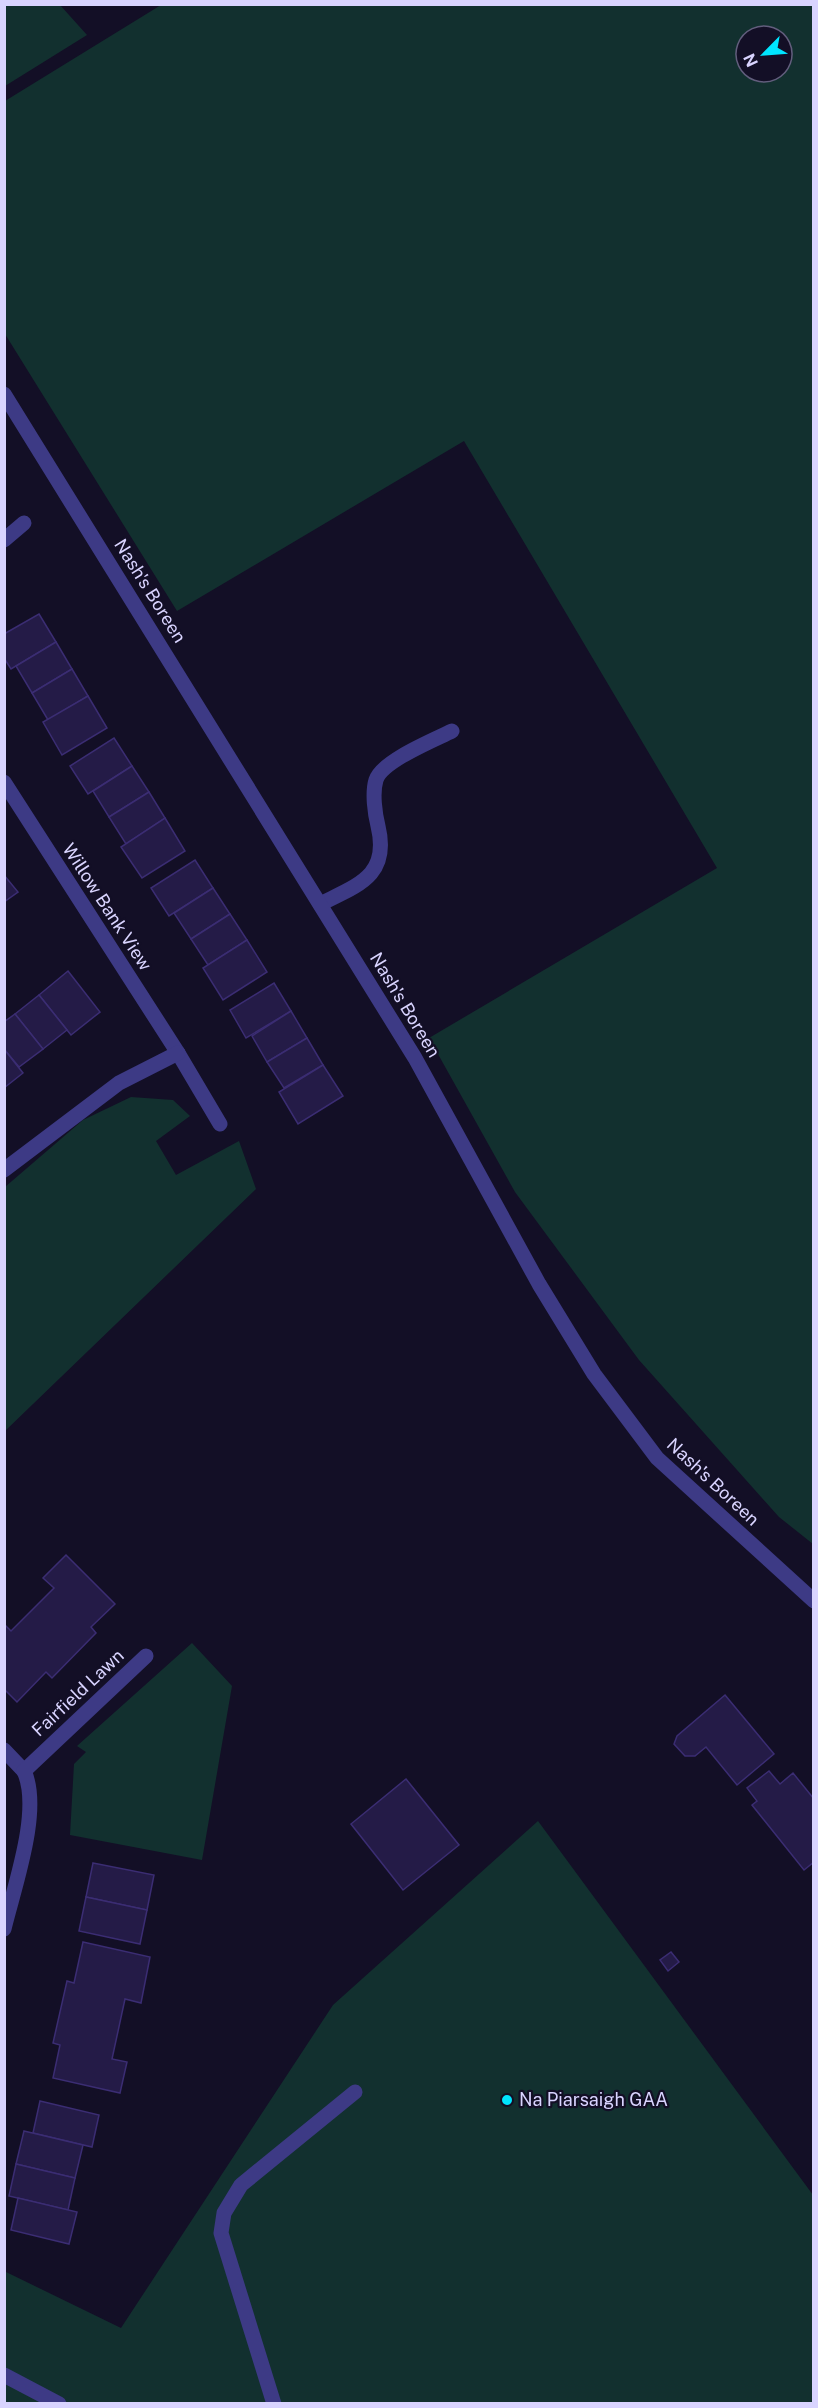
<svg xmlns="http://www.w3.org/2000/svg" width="818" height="2408" font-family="'Public Sans',sans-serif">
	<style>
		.green { fill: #12302f; fill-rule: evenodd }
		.building { fill: #241b47; stroke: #3b2d73; stroke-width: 1.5 }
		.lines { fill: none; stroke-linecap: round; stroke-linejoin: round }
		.service { stroke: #3d3a85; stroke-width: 15 }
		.minor { stroke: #3d3a85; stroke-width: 15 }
		.poi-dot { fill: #00e5ff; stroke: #130f26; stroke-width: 2 }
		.labels { text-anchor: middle; stroke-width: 4.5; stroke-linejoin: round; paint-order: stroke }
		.street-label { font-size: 18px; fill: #d9d4ff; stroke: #130f26 }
		.poi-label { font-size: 18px; fill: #d9d4ff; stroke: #130f26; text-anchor: start }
	</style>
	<rect width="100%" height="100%" fill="#130f26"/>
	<!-- green -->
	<g class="green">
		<polygon points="5,4 60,5 87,35 5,86"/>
		<path d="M161,5h652v1539l-34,-27 -140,-157 -124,-168 -86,-154 288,-170 -253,-427 -287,170 -172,-277v-233zM746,36h36v36h-36z"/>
		<polygon points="131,1097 173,1100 190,1116 156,1141 176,1175 239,1141 256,1189 5,1431 5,1187 83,1120"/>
		<polygon points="192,1643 232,1686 202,1860 70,1835 74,1764 86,1752 77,1746"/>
		<polygon points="538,1821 813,2195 813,2403 5,2403 4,2271 121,2328 333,2005"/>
	</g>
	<!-- building -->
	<g class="building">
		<polygon points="39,614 56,642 11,669 4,658 4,634"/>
		<polygon points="56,642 72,669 32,693 16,666"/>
		<polygon points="72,669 88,696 48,720 32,693"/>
		<polygon points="88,696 107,728 62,755 43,722"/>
		<polygon points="114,738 132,766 88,794 70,766"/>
		<polygon points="132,766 149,792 109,817 93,791"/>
		<polygon points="149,792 165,818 126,844 109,817"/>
		<polygon points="165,818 185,851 142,878 121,847"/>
		<polygon points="195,860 213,888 169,916 151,888"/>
		<polygon points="4,875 18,892 4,902"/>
		<polygon points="213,888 230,914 191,939 174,913"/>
		<polygon points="230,914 247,940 208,965 191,939"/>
		<polygon points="247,940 267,972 223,1000 203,968"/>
		<polygon points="68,971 100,1012 71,1035 39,995"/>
		<polygon points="274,983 291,1011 246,1038 230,1010"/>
		<polygon points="39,995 67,1030 43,1049 15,1014"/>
		<polygon points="291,1011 307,1038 267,1062 252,1036"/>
		<polygon points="15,1014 43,1049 19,1067 4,1049 4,1022"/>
		<polygon points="307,1038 323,1065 284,1088 267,1062"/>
		<polygon points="4,1049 23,1073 4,1088"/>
		<polygon points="323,1065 343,1096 298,1124 279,1092"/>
		<polygon points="66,1555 115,1604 91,1627 96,1633 52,1678 46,1672 17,1702 4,1689 4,1624 11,1631 54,1588 43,1578"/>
		<polygon points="725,1695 774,1754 737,1785 706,1747 695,1756 685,1756 674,1744 677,1736"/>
		<polygon points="769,1771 780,1784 793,1773 814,1799 814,1862 804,1870 752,1805 757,1801 747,1788"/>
		<polygon points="406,1779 459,1845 403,1890 351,1824"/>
		<polygon points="93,1863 154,1875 147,1910 86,1897"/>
		<polygon points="86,1897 147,1910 140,1944 79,1931"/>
		<polygon points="83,1942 150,1957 141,2003 125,1999 112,2059 127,2062 120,2093 53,2078 60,2045 53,2043 67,1981 74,1983"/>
		<polygon points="671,1952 679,1962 668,1971 660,1960"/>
		<polygon points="40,2101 99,2115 92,2147 33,2133"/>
		<polygon points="24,2131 83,2145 75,2178 16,2164"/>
		<polygon points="16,2164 75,2178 68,2210 9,2196"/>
		<polygon points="18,2198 77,2212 69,2244 11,2230"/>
	</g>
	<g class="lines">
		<!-- service -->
		<g class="service">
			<path d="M320,904c38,-19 70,-28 58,-78 -3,-12 -6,-33 -2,-46 6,-19 58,-40 76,-49"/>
			<polyline points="4,2375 59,2404"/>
			<polyline points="274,2404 221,2233 224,2213 241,2185 355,2092"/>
		</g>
		<!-- minor -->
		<g class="minor">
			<polyline points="4,394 415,1058 539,1284 594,1374 657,1458 814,1601"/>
			<polyline points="4,540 24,523"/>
			<polyline points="4,782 178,1053 220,1124"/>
			<polyline points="4,1170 119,1083 178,1053"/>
			<polyline points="4,1750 24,1771"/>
			<path d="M4,1929c10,-42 38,-119 20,-158l122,-115"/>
		</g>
	</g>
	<!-- markers -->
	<circle class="poi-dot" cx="507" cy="2100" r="6"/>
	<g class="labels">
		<!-- street labels -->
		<g class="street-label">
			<text transform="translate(150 591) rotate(58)" y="6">Nash's Boreen</text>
			<text transform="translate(107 907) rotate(57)" y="6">Willow Bank View</text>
			<text transform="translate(405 1005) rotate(59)" y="6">Nash's Boreen</text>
			<text transform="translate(713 1482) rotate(43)" y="6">Nash's Boreen</text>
			<text transform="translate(78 1693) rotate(-43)" y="6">Fairfield Lawn</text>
		</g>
		<!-- poi labels -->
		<g class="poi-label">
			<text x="519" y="2106">Na Piarsaigh GAA</text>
		</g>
	</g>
	<!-- border -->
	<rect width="818" height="2408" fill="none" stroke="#d9d4ff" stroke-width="12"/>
	<!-- north arrow -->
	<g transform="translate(764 54) rotate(245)"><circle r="28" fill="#130f26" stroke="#625e7d" stroke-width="1.5"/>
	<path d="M0-4.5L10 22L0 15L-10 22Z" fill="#00e5ff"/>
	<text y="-9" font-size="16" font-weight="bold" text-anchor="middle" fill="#d9d4ff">N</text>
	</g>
</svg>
